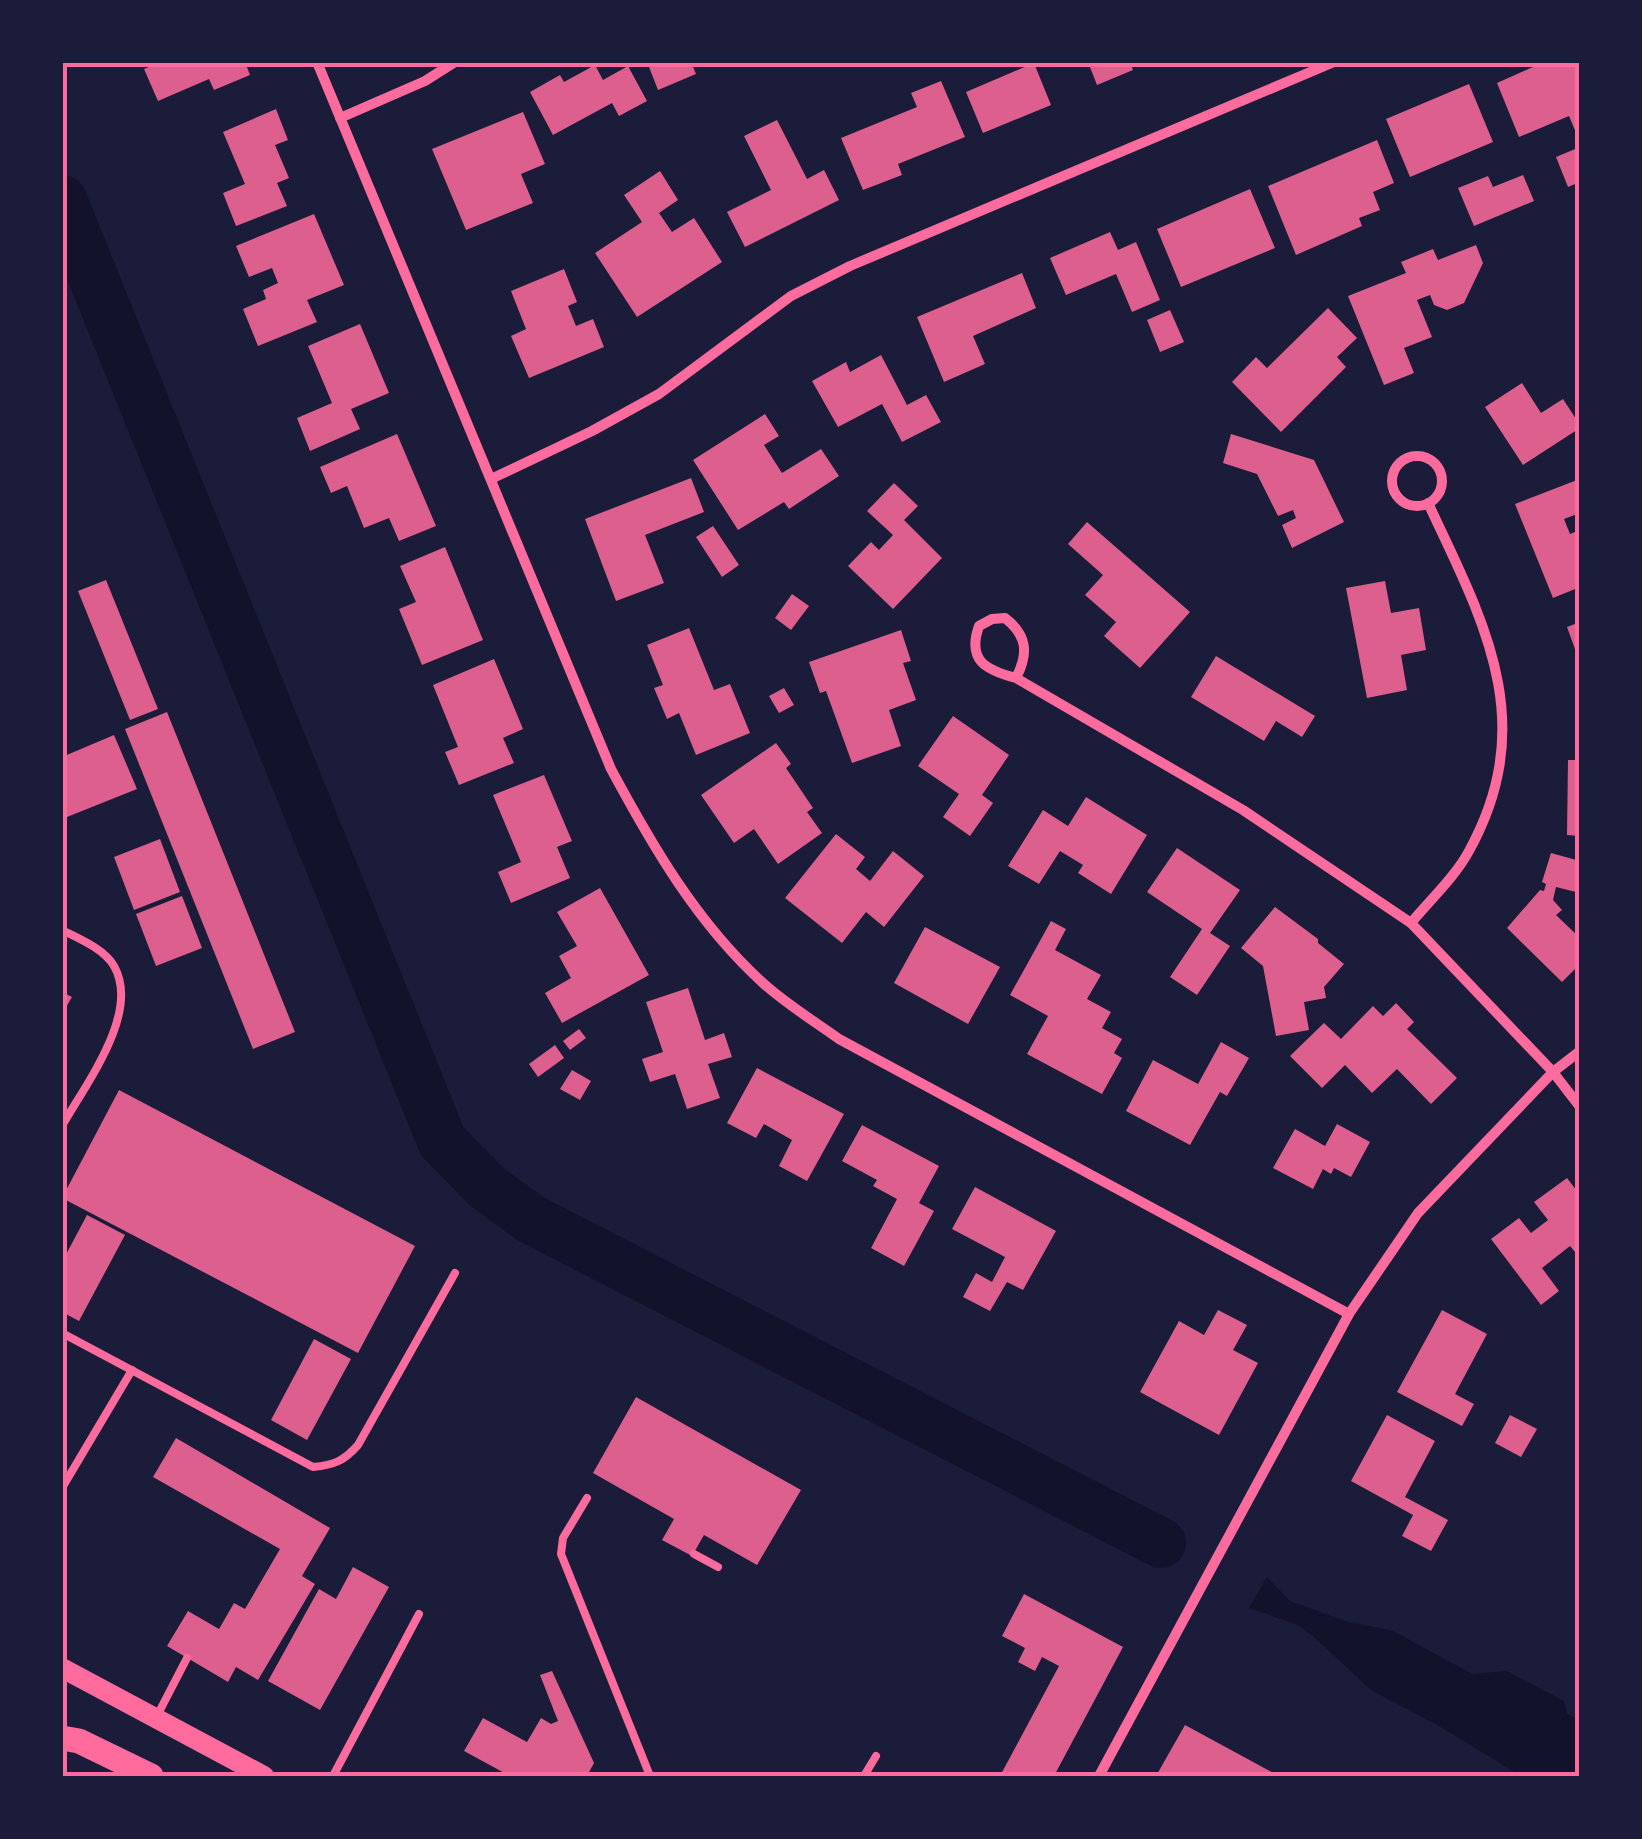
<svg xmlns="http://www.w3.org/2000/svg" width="1642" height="1839" font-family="Raleway,sans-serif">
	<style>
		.water { fill: #12122b }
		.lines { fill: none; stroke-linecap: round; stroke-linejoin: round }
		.river { stroke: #12122b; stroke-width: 50 }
		.building { fill: #dd5f8e }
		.service { stroke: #ff6b9d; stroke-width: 8 }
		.minor { stroke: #ff6b9d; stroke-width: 10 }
		.secondary { stroke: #ff6b9d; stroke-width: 20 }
		.motorway { stroke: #ff6b9d; stroke-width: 25 }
		.neatline { fill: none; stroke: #ff6b9d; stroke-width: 4 }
	</style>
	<rect width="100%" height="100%" fill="#1b1b3a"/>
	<!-- water -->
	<polygon class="water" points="1267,1577 1290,1601 1345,1621 1393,1631 1472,1674 1506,1671 1564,1701 1567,1714 1579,1720 1579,1776 1521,1776 1441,1727 1371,1690 1313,1636 1296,1624 1249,1608"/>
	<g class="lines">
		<!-- river -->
		<polyline class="river" points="62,200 442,1141 487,1187 531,1219 1161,1543"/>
	</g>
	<!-- building -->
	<g class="building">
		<polygon points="160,62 245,62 250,75 214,90 209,79 158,101 144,69"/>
		<polygon points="647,62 691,62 696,74 658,90"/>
		<polygon points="1088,62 1130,62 1133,70 1097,85"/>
		<polygon points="1544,62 1579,62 1579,140 1569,116 1519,137 1497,83"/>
		<polygon points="1034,63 1051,105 983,133 966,92"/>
		<polygon points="595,65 603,80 628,66 647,101 619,116 612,103 553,135 530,92 560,75 564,82"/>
		<polygon points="941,81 965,137 898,164 902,175 863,190 841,138 917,107 911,93"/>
		<polygon points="1469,84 1493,142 1410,177 1386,119"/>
		<polygon points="276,109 288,140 275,145 289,178 277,183 287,206 236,226 223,193 245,184 223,132"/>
		<polygon points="523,112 545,164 521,174 533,203 466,230 432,149"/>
		<polygon points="777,120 807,179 824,170 839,200 745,247 727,212 771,190 744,136"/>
		<polygon points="1377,140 1394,183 1373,192 1380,210 1359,218 1362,226 1296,255 1268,186"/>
		<polygon points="1580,147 1580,182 1568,187 1556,157"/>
		<polygon points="660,171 678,200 659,213 672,232 694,218 722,262 637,317 595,253 642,222 624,195"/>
		<polygon points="1523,175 1534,201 1474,226 1458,188 1488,176 1493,187"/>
		<polygon points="1250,189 1275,248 1181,287 1157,229"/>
		<polygon points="314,214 344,285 307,300 317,322 258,346 243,309 266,299 263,290 278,283 272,268 249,277 236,246"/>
		<polygon points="1110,232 1118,250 1136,242 1160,300 1132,312 1116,274 1066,295 1050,258"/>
		<polygon points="1476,245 1483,263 1464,303 1447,310 1434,305 1430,295 1417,300 1432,337 1404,348 1414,373 1384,385 1348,296 1406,273 1401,262 1433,249 1438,260"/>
		<polygon points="564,269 577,302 568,306 576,326 593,319 604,347 529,378 511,336 526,329 511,291"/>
		<polygon points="1022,273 1036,308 973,336 985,364 944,382 917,317"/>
		<polygon points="1328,308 1357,338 1337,357 1346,367 1281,432 1232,382 1256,357 1267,368"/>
		<polygon points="1170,310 1184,342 1160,352 1147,320"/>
		<polygon points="360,324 389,393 351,409 360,429 310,451 297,418 332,403 308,346"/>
		<polygon points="881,355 907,405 926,395 941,422 902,442 882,404 838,427 812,381 846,362 850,372"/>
		<polygon points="1522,383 1541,413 1563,399 1580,425 1580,428 1523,465 1485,407"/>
		<polygon points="765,414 779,436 764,445 782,473 821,449 839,476 789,509 784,502 738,530 693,460"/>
		<polygon points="397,434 436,526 399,541 389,518 364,528 347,486 331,493 320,467"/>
		<polygon points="1231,434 1314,460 1344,522 1292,548 1282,525 1296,518 1293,510 1278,516 1257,474 1223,463"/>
		<polygon points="691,478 704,512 645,535 664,583 616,601 585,519"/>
		<polygon points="1577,480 1580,513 1564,519 1570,534 1580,530 1580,587 1553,598 1515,504"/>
		<polygon points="894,483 918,506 904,520 942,558 893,609 848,566 871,542 879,550 893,535 867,511"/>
		<polygon points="1087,522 1190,612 1140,668 1104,636 1116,622 1085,595 1103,575 1068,544"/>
		<polygon points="713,526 739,565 722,577 696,537"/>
		<polygon points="445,547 483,640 422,665 399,609 416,602 400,566"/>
		<polygon points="106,580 158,709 130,720 78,591"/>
		<polygon points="1385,581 1391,613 1419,608 1426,650 1401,655 1407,690 1367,698 1346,588"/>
		<polygon points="792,594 809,606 791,630 775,618"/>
		<polygon points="1580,622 1580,649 1575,649 1567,627"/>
		<polygon points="689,628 714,690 730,684 750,733 696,755 679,713 667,719 654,688 663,685 647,645"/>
		<polygon points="901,630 911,661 903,663 916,700 889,710 901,746 852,763 826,691 820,693 809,662"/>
		<polygon points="1216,656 1315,716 1302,737 1276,721 1264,741 1191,697"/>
		<polygon points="494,659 523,729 503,738 514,763 459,785 445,752 458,747 433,685"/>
		<polygon points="784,688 794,705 779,713 769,696"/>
		<polygon points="167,712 295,1032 253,1049 125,729"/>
		<polygon points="953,716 1009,755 982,795 993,803 970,836 943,817 959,794 918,766"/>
		<polygon points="114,735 137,789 62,819 62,757"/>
		<polygon points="776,743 791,764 786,768 813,808 807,812 822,833 778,864 754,829 734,843 701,795"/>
		<polygon points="1568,760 1580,760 1580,836 1567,835"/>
		<polygon points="544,775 572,841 557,847 570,878 511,903 498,872 521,862 493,795"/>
		<polygon points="1086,797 1147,835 1111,894 1078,873 1083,865 1060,851 1039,884 1008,866 1043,810 1068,826"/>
		<polygon points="836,834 865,857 856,869 870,881 893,851 924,876 884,927 866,912 842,943 785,898"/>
		<polygon points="160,839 180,892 134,910 114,857"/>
		<polygon points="1177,848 1240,890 1210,933 1230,946 1197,995 1170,977 1202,929 1147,892"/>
		<polygon points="1551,853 1580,861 1576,892 1556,887 1553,900 1562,910 1556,915 1580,938 1580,964 1562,982 1507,928 1540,890 1544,891 1546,884 1542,882"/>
		<polygon points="600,888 649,975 562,1023 545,993 571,978 559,956 577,946 557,912"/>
		<polygon points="182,896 202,948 156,966 136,914"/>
		<polygon points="1275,907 1318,939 1318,943 1344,964 1324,987 1326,998 1304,1002 1309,1030 1276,1036 1263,966 1241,948"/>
		<polygon points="1051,921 1066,929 1055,950 1101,975 1087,999 1111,1012 1102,1028 1122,1039 1114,1053 1122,1058 1102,1094 1027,1054 1048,1016 1010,995"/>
		<polygon points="925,927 1000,967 968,1024 894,983"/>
		<polygon points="688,988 705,1040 724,1033 732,1057 708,1064 720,1098 687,1109 675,1074 650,1082 642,1059 663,1052 646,1002"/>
		<polygon points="62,992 72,997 62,1014"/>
		<polygon points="1396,1003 1414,1022 1407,1029 1457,1078 1431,1104 1397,1069 1372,1093 1345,1065 1322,1088 1290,1056 1324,1023 1341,1039 1373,1006 1383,1016"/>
		<polygon points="579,1029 586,1038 570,1050 563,1041"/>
		<polygon points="1221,1042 1249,1058 1227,1096 1220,1092 1190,1145 1126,1111 1153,1060 1198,1084"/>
		<polygon points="555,1045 564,1058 538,1077 529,1064"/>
		<polygon points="757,1068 844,1114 807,1181 779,1166 792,1140 764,1124 756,1138 727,1123"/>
		<polygon points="572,1070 591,1081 580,1100 560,1089"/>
		<polygon points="119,1090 415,1246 358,1353 62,1198"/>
		<polygon points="1337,1124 1370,1142 1351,1177 1334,1168 1331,1174 1323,1169 1313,1189 1273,1168 1295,1129 1325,1146"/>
		<polygon points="862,1125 939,1166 919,1203 934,1211 904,1266 871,1248 897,1199 873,1186 877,1180 842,1161"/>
		<polygon points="1567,1178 1580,1195 1580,1258 1570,1246 1542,1268 1559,1291 1541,1305 1491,1239 1519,1218 1531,1233 1548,1220 1534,1202"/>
		<polygon points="975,1187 1056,1231 1023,1290 1007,1282 990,1311 963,1297 976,1273 992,1282 1005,1257 952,1229"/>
		<polygon points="87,1215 125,1235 79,1321 62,1312 62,1262"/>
		<polygon points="1218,1310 1247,1325 1233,1350 1258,1363 1219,1435 1140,1392 1179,1321 1204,1335"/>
		<polygon points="1442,1310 1487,1334 1455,1394 1474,1404 1462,1426 1397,1392"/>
		<polygon points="314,1339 351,1359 307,1440 271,1420"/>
		<polygon points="636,1397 801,1490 757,1565 704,1535 692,1556 662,1540 674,1519 593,1473"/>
		<polygon points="1387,1415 1435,1441 1405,1497 1448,1520 1431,1551 1402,1536 1413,1515 1351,1481"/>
		<polygon points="1510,1415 1537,1429 1521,1457 1495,1443"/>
		<polygon points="176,1438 330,1528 302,1576 315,1584 258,1680 236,1667 228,1682 167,1646 188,1611 219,1629 234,1603 245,1609 280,1549 153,1477"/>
		<polygon points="353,1567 389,1587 320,1710 268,1681 319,1589 336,1599"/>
		<polygon points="1024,1594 1123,1647 1054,1776 1000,1776 1059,1666 1042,1657 1035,1671 1018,1662 1025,1648 1002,1636"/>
		<polygon points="552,1671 594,1763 587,1776 510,1776 464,1751 483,1718 527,1742 541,1718 551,1724 558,1721 540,1675"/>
		<polygon points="1185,1725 1279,1776 1156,1776"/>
	</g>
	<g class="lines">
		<!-- service -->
		<g class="service">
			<path d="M62,930c18,9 42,19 52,36 27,47 -29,119 -52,160"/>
			<path d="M62,1333l251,134c21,-2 31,-6 45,-22l97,-172"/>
			<polyline points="62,1488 132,1370"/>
			<polyline points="587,1498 563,1538 561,1554 650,1776"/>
			<polyline points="694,1554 718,1567"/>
			<polyline points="158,1714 187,1658"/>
			<polyline points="333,1776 419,1614"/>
			<polyline points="864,1776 876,1756"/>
		</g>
		<!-- minor -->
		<g class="minor">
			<path d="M317,62l294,707c42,78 86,154 152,214 23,21 51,38 76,56l510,275"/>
			<polyline points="340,118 425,81 455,62"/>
			<circle cx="1417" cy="481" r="25"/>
			<polyline points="491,479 592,431 659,394 791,296 850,266 1334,62"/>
			<path d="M1016,678c13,-25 11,-43 -11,-60l-13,1 -13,7c-12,34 6,44 37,52l227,132 168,113 142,149 27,35"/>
			<path d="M1411,923c19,-23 44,-46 58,-72 71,-129 15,-229 -41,-348"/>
			<polyline points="1099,1776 1349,1314 1418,1213 1553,1072 1580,1051"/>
		</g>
		<!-- secondary -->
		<polyline class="secondary" points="62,1668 264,1776"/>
		<!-- motorway -->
		<polyline class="motorway" points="62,1738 79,1741 151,1776"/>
	</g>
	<!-- border -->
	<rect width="1642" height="1839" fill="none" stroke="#1b1b3a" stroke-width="130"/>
	<rect x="65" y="65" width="1512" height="1709" class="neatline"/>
</svg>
